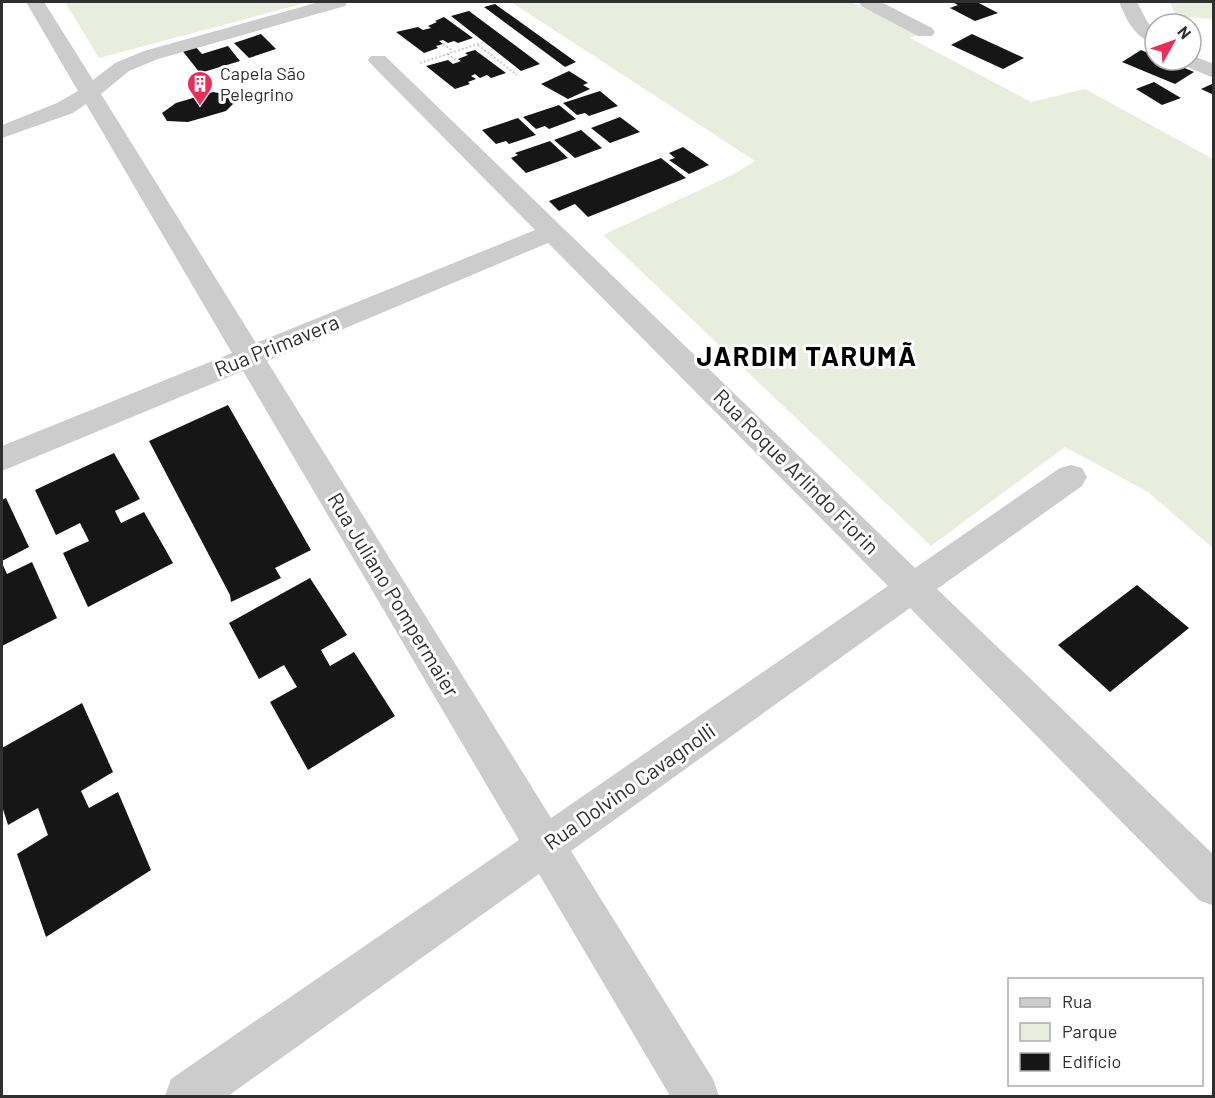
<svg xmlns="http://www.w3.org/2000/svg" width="1215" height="1098" font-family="Barlow,sans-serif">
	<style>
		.green { fill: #e8eddd }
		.building { fill: #161616 }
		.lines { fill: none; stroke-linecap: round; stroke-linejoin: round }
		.path { stroke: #ccc; stroke-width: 2; stroke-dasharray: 2 2; stroke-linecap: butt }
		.minor { fill: #ccc; fill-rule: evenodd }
		.labels { text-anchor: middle; stroke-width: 6; stroke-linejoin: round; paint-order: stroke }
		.far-poi-label { font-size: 18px; fill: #2f2f2f; stroke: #fff; text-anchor: start }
		.street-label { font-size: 21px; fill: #2f2f2f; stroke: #fff }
		.district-label { font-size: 27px; font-weight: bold; letter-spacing: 1.5px; fill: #000; stroke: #fff }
	</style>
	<rect width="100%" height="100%" fill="#fff"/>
	<!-- green -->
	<g class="green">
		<polygon points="65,2 309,2 99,58"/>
		<polygon points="511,2 851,2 919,34 910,38 1031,102 1085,89 1213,159 1213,548 1148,492 1065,447 931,546 603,235 734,174 755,161"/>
		<polygon points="1170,2 1213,2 1213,19 1176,16"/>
	</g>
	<!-- building -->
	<g class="building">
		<polygon points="952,2 977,2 998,13 975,21 950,8 958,5"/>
		<polygon points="495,4 576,62 565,67 484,7"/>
		<polygon points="469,11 540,64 521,71 451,16"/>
		<polygon points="444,17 473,38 458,43 454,41 448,43 443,40 439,41 443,44 436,46 438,48 424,53 396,32 418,27 423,30 431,28 428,26 437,22 435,21"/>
		<polygon points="261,34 276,49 249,58 234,43"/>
		<polygon points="972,34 1024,58 1003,69 951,45"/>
		<polygon points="194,45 202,54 228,46 240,61 200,73 181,49"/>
		<polygon points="475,50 506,73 491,78 487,75 480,78 475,74 471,76 476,79 468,82 470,84 455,89 426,66 448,60 453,64 461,61 458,59 468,55 465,53"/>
		<polygon points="1141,50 1155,56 1155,60 1166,60 1194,72 1175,84 1122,62"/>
		<polygon points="569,71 588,83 583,85 590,89 568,99 541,84"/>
		<polygon points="1154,82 1181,98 1162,105 1136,89"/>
		<polygon points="1214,83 1214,95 1201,89"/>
		<polygon points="600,91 618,106 589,116 585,113 577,115 563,103"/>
		<polygon points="213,92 229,95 234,103 226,111 188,122 167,121 162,113 176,103"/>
		<polygon points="559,105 576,119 549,129 545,126 536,129 523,117"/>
		<polygon points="620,117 640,132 610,143 591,128"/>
		<polygon points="518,118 536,135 509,144 506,141 496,144 482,130"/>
		<polygon points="581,130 602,148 575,158 554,140"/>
		<polygon points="550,141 568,158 526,173 511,158 518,155 515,153"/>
		<polygon points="683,147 709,165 689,174 669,160 675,158 669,153"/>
		<polygon points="661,158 686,178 588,217 575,204 559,211 549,201"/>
		<polygon points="228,405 311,550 275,568 281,578 231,602 230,595 149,441"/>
		<polygon points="114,453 140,499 115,511 121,523 144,512 173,563 88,607 63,553 89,541 80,523 56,535 35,490"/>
		<polygon points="6,498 29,547 2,561 2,500"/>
		<polygon points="32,562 57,618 2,646 2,563 7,574"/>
		<polygon points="310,578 347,635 321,650 330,666 354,652 395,716 308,770 270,702 297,687 284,665 259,679 229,623"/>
		<polygon points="1137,585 1189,628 1110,692 1058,645"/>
		<polygon points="82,703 113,772 81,791 89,808 118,792 151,870 46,937 17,854 48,835 38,808 8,825 2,806 2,748"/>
	</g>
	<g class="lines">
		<!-- path -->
		<g class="path">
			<polyline points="443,44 453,51"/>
			<polyline points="478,45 517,75"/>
			<polyline points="448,54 458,62"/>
			<polyline points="420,63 484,42"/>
		</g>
		<!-- minor -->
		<g class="minor">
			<path d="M26,2h18l49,78 22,-17 29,-12 175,-49h28l-2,4 -187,53 -29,12 -28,23 155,249 279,-113 -164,-166 -3,-4 3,-4h14l530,512 145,-100 11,-3 11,3 5,9 -5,9 -145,103 277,266v51l-15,-6 -289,-292 -339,243 142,228 6,17h-49l-131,-222 -311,222h-63l6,-17 348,-239 -276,-469 -241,100v-25l230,-93 -146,-249 -13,9 -71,25v-13l55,-22 21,-12zM548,243l340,343 -337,232 -284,-457z"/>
			<polygon points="859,2 881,2 932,28 935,32 932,36 918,36 861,6"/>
			<path d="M1119,2h18l11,21 7,5v15c-21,-5 -28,-23 -36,-41z"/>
			<polygon points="1191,55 1214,64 1214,78 1180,64 1177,60 1191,60"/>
		</g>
	</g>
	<!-- icons -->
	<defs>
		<symbol id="building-pin" viewBox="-11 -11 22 30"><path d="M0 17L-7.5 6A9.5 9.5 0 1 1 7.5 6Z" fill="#ea2e59" stroke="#fff"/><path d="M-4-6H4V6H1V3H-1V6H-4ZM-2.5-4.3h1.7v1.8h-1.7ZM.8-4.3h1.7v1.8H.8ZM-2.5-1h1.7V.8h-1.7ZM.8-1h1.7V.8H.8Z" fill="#fff"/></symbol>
	</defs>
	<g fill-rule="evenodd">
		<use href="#building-pin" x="185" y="69" width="30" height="40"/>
	</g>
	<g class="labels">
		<!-- far-poi labels -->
		<g class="far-poi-label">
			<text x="220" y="80">Capela São<tspan x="220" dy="21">Pelegrino</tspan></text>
		</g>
		<!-- street labels -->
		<g class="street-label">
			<text transform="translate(277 346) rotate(-22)" y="7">Rua Primavera</text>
			<text transform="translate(796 472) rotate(45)" y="7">Rua Roque Arlindo Fiorin</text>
			<text transform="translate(393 595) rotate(59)" y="7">Rua Juliano Pompermaier</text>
			<text transform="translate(630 787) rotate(-35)" y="7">Rua Dolvino Cavagnolli</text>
		</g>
		<!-- district labels -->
		<g class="district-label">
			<text x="807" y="366">JARDIM TARUMÃ</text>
		</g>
	</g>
	<!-- border -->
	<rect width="1215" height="1098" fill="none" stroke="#2f2f2f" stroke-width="6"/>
	<!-- legend -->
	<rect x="1008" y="978" width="195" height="108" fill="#ffffff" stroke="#acacac" stroke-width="1.5"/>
	<rect x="1020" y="998" width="30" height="9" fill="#cccccc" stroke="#acacac" stroke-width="1.5"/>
	<text x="1062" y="1008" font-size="18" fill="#2f2f2f">Rua</text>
	<rect x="1020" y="1023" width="30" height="18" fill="#e8eddd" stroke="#acacac" stroke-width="1.5"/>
	<text x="1062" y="1038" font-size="18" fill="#2f2f2f">Parque</text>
	<rect x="1020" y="1053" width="30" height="18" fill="#161616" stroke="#acacac" stroke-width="1.5"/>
	<text x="1062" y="1068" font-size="18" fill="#2f2f2f">Edifício</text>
	<!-- north arrow -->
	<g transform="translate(1173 42) rotate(50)"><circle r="28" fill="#ffffff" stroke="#acacac" stroke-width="1.5"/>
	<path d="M0-4.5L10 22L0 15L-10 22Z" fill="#ea2e59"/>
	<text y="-9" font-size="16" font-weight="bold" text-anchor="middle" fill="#2f2f2f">N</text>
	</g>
</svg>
